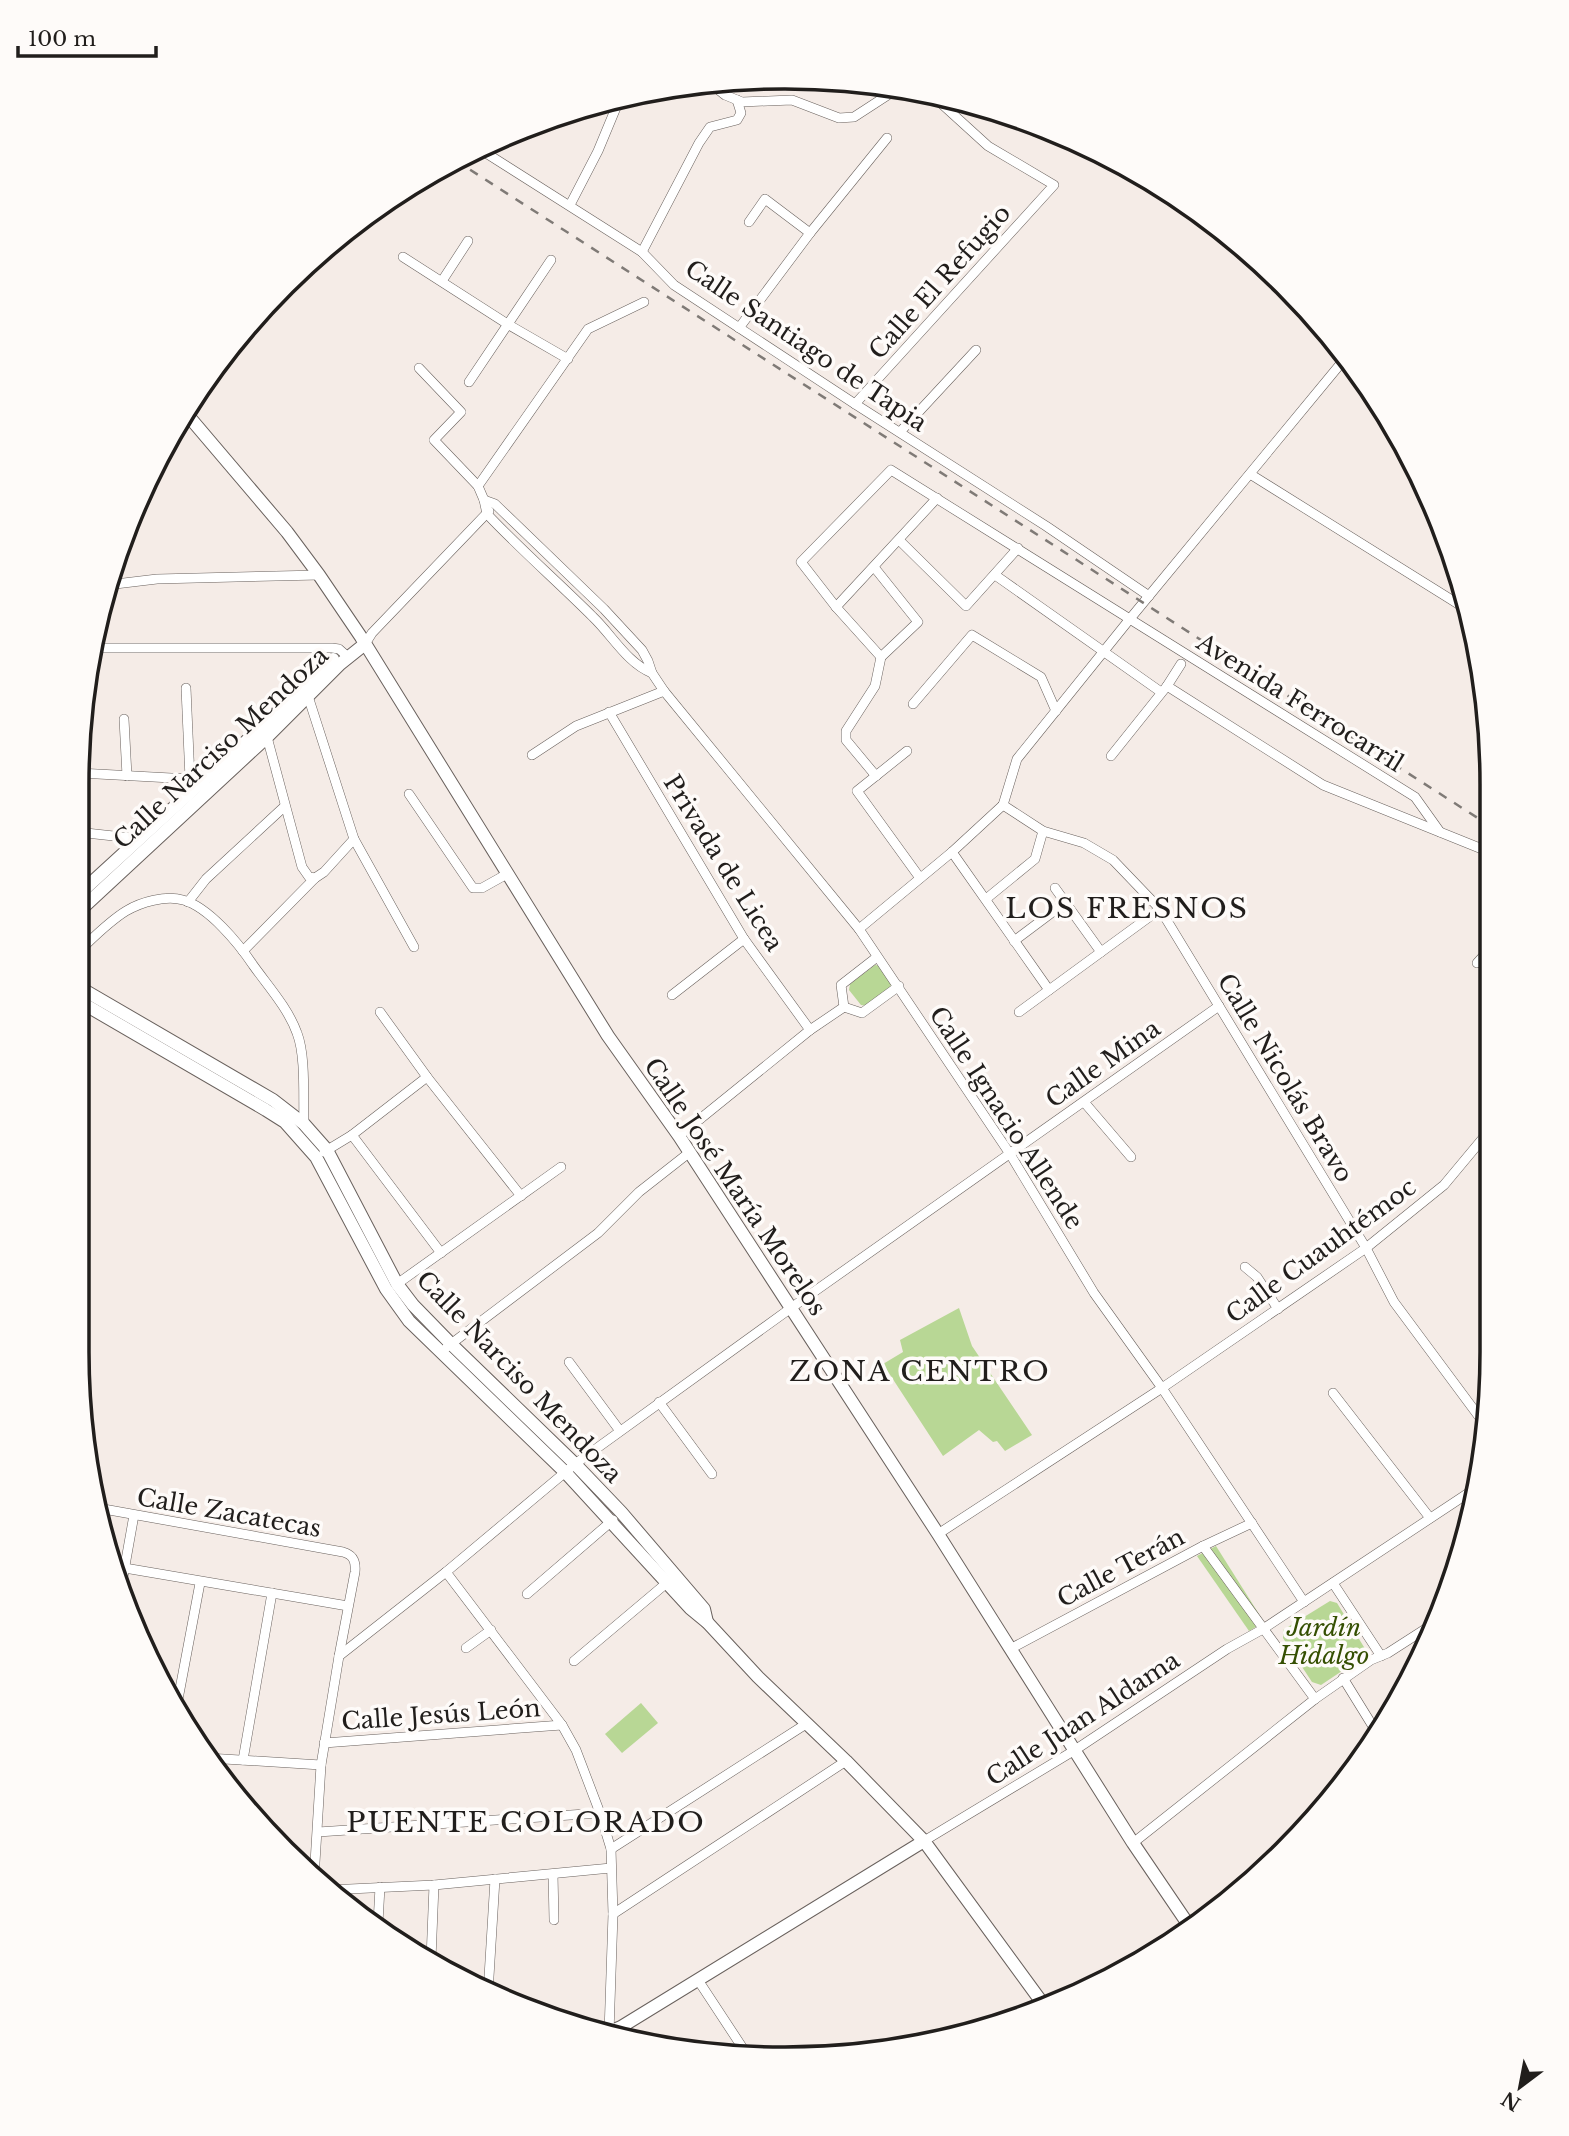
<svg xmlns="http://www.w3.org/2000/svg" width="1569" height="2136" font-family="'Libre Baskerville',serif">
	<style>
		.green { fill: #b8d795 }
		.lines { fill: none; stroke-linecap: round; stroke-linejoin: round }
		.street-casing { stroke: #69615d; stroke-width: 10 }
		.secondary-casing { stroke: #69615d; stroke-width: 14 }
		.street { stroke: #fff; stroke-width: 9 }
		.secondary { stroke: #fff; stroke-width: 12 }
		.rail { stroke: #7f7a76; stroke-width: 2.5; stroke-dasharray: 9 9; stroke-linecap: butt }
		.labels { text-anchor: middle; stroke-width: 7; stroke-linejoin: round; paint-order: stroke }
		.street-label { font-size: 24px; fill: #211e1c; stroke: #fefbf9 }
		.park-label { font-size: 24px; font-style: italic; fill: #354f02; stroke: #fefbf9 }
		.quarter-label { font-size: 28px; letter-spacing: 2px; fill: #211e1c; stroke: #fefbf9 }
		.rim { fill: none; stroke: #211e1c; stroke-width: 3.5 }
	</style>
	<rect width="100%" height="100%" fill="#f5ece7"/>
	<!-- green -->
	<g class="green">
		<polygon points="875,965 881,966 892,983 888,990 868,1006 861,1005 849,990 850,984"/>
		<polygon points="959,1308 972,1346 1032,1435 1005,1451 997,1441 993,1442 979,1430 943,1456 883,1364 903,1352 900,1340"/>
		<polygon points="1216,1546 1264,1622 1249,1631 1197,1556"/>
		<polygon points="1330,1601 1337,1603 1367,1652 1363,1657 1321,1685 1312,1682 1283,1638 1283,1630"/>
		<polygon points="641,1703 658,1723 622,1753 605,1734"/>
	</g>
	<g class="lines">
		<defs>
			<g id="street">
				<polyline points="710,83 725,95 742,102 792,100 839,118 854,117 894,91 901,89"/>
				<polyline points="478,148 642,252 674,285 855,404 1046,526 1149,596"/>
				<polyline points="570,205 598,151 620,98"/>
				<polyline points="749,222 765,199 810,233"/>
				<polyline points="642,252 699,143 710,127 737,120 741,113 737,100"/>
				<polyline points="403,257 509,325 568,359"/>
				<polyline points="442,281 468,241"/>
				<polyline points="739,328 810,233 887,138"/>
				<path d="M419,368l42,44 -27,28 44,46 6,14 3,14c34,36 71,68 106,103 19,18 34,46 59,56"/>
				<polyline points="469,382 551,260"/>
				<polyline points="855,404 1054,185 988,146 933,96"/>
				<polyline points="900,432 976,350"/>
				<polyline points="1250,474 1463,607"/>
				<polyline points="478,486 588,329 644,302"/>
				<polyline points="484,500 495,504 604,609 642,650 648,661 652,673 664,691 859,929 1010,1154 1094,1293 1162,1388 1304,1602"/>
				<polyline points="899,540 966,606 1018,548"/>
				<polyline points="874,567 918,622 881,657 875,686 846,731 846,740 876,776"/>
				<polyline points="995,575 1161,692"/>
				<polyline points="107,585 157,579 319,575"/>
				<polyline points="836,607 937,498"/>
				<polyline points="365,644 372,633 489,511"/>
				<polyline points="95,648 332,648 339,649 348,657"/>
				<polyline points="881,657 836,607 801,562 891,470 1415,797 1440,832"/>
				<polyline points="1167,686 1323,785 1487,851"/>
				<polyline points="186,688 190,779"/>
				<polyline points="307,693 354,839 414,947"/>
				<polyline points="913,704 972,635 1041,677 1056,711"/>
				<polyline points="609,712 744,939 810,1030"/>
				<polyline points="124,719 127,776"/>
				<polyline points="267,737 302,867 309,877 315,878"/>
				<polyline points="907,751 857,791 920,878"/>
				<polyline points="532,755 576,726 664,691"/>
				<polyline points="1111,756 1167,686 1181,664"/>
				<polyline points="79,773 190,779 201,782 205,786"/>
				<polyline points="409,794 473,888 482,888 507,874"/>
				<polyline points="1003,805 1043,831 1084,843 1113,860 1160,909 1366,1248 1394,1302 1486,1426"/>
				<polyline points="1003,805 1017,759 1129,620 1347,356"/>
				<polyline points="77,832 141,839"/>
				<polyline points="952,852 1049,990"/>
				<polyline points="1055,888 1101,952"/>
				<polyline points="986,899 1035,859 1043,831"/>
				<polyline points="188,902 206,879 285,806"/>
				<polyline points="859,929 952,852 1003,805"/>
				<polyline points="1014,941 1066,902"/>
				<polyline points="243,951 315,878 324,872 354,839"/>
				<path d="M77,953c15,-14 31,-31 49,-42 15,-9 40,-16 57,-11 26,7 56,44 70,65 15,21 35,43 44,68 9,23 6,65 7,91"/>
				<polyline points="877,957 841,985 844,1007 862,1013 899,986"/>
				<polyline points="1477,963 1488,951"/>
				<polyline points="672,995 744,939"/>
				<polyline points="380,1012 427,1077 521,1196"/>
				<polyline points="1019,1012 1160,909"/>
				<polyline points="1084,1102 1131,1157"/>
				<polyline points="352,1135 441,1253"/>
				<polyline points="679,1136 810,1030 844,1007"/>
				<polyline points="324,1152 352,1135 427,1077"/>
				<polyline points="1245,1267 1257,1277 1278,1309"/>
				<polyline points="397,1284 561,1167"/>
				<polyline points="447,1347 598,1233 639,1192 690,1152"/>
				<polyline points="569,1362 620,1431"/>
				<polyline points="1333,1393 1430,1518"/>
				<polyline points="659,1402 712,1474"/>
				<path d="M98,1508l245,44c11,3 13,10 12,20l-16,84 -18,109 -7,114"/>
				<polyline points="938,1534 1162,1388 1366,1248 1444,1185 1489,1131"/>
				<polyline points="1203,1546 1315,1699"/>
				<polyline points="113,1566 348,1606"/>
				<polyline points="446,1572 562,1725 576,1750 600,1813 611,1849 613,1914 609,2033"/>
				<polyline points="1333,1583 1381,1656"/>
				<polyline points="121,1588 134,1515"/>
				<polyline points="527,1594 613,1520"/>
				<polyline points="466,1648 491,1630"/>
				<polyline points="1010,1649 1203,1546 1252,1523"/>
				<polyline points="339,1656 446,1572 575,1464 791,1308 1219,1006"/>
				<polyline points="574,1661 669,1581"/>
				<polyline points="1343,1678 1377,1733"/>
				<polyline points="176,1710 200,1583"/>
				<polyline points="324,1743 562,1725"/>
				<polyline points="208,1758 321,1765"/>
				<polyline points="243,1760 272,1593"/>
				<polyline points="318,1832 600,1813"/>
				<polyline points="924,1841 1075,1750 1227,1649 1263,1629 1476,1488"/>
				<polyline points="1133,1843 1315,1699 1371,1660 1388,1653 1430,1626"/>
				<polyline points="611,1849 806,1724"/>
				<polyline points="553,1874 554,1920"/>
				<polyline points="328,1890 434,1885 611,1868"/>
				<polyline points="613,1914 846,1761"/>
				<polyline points="378,1923 380,1887"/>
				<polyline points="431,1959 434,1885"/>
				<polyline points="698,1980 746,2053"/>
				<polyline points="488,1993 495,1879"/>
			</g>
			<g id="secondary">
				<polyline points="185,412 287,532 319,575 361,637 608,1036 679,1136 938,1534 1133,1843 1190,1927"/>
				<polyline points="77,896 252,736 333,659"/>
				<polyline points="77,913 267,737 340,664 365,644"/>
				<polyline points="77,986 273,1100 304,1124 327,1150 397,1284 413,1305 451,1344 575,1464 621,1512 704,1609 707,1622"/>
				<polyline points="77,1000 266,1110 285,1122 316,1157 386,1289 409,1321 566,1473 690,1608 707,1622 758,1677 846,1761 924,1841 1046,2008"/>
				<polyline points="607,2033 621,2027 924,1841"/>
			</g>
		</defs>
		<!-- street casing -->
		<use href="#street" class="street-casing"/>
		<!-- secondary casing -->
		<use href="#secondary" class="secondary-casing"/>
		<!-- street -->
		<use href="#street" class="street"/>
		<!-- secondary -->
		<use href="#secondary" class="secondary"/>
		<!-- rail -->
		<polyline class="rail" points="455,160 1487,824"/>
	</g>
	<g class="labels">
		<!-- street labels -->
		<g class="street-label">
			<text transform="translate(940 282) rotate(-48)" y="8">Calle El Refugio</text>
			<text transform="translate(806 346) rotate(34)" y="8">Calle Santiago de Tapia</text>
			<text transform="translate(1300 703) rotate(32)" y="8">Avenida Ferrocarril</text>
			<text transform="translate(221 748) rotate(-43)" y="8">Calle Narciso Mendoza</text>
			<text transform="translate(723 863) rotate(58)" y="8">Privada de Licea</text>
			<text transform="translate(1103 1064) rotate(-35)" y="8">Calle Mina</text>
			<text transform="translate(1285 1078) rotate(59)" y="8">Calle Nicolás Bravo</text>
			<text transform="translate(1006 1118) rotate(57)" y="8">Calle Ignacio Allende</text>
			<text transform="translate(735 1187) rotate(56)" y="8">Calle José María Morelos</text>
			<text transform="translate(1321 1251) rotate(-36)" y="8">Calle Cuauhtémoc</text>
			<text transform="translate(519 1377) rotate(46)" y="8">Calle Narciso Mendoza</text>
			<text transform="translate(229 1513) rotate(10)" y="8">Calle Zacatecas</text>
			<text transform="translate(1121 1568) rotate(-28)" y="8">Calle Terán</text>
			<text transform="translate(441 1715) rotate(-4)" y="8">Calle Jesús León</text>
			<text transform="translate(1083 1719) rotate(-33)" y="8">Calle Juan Aldama</text>
		</g>
		<!-- park labels -->
		<g class="park-label">
			<text x="1324" y="1636">Jardín<tspan x="1324" dy="28">Hidalgo</tspan></text>
		</g>
		<!-- quarter labels -->
		<g class="quarter-label">
			<text x="1127" y="918">LOS FRESNOS</text>
			<text x="920" y="1381">ZONA CENTRO</text>
			<text x="526" y="1832">PUENTE COLORADO</text>
		</g>
	</g>
	<!-- crop -->
	<path d="M0 0H1569V2136H0ZM784 89H785A695 695 0 0 1 1480 784V1352A695 695 0 0 1 785 2047H784A695 695 0 0 1 89 1352V784A695 695 0 0 1 784 89Z" fill="#fefbf9" fill-rule="evenodd"/>
	<path class="rim" d="M784 89H785A695 695 0 0 1 1480 784V1352A695 695 0 0 1 785 2047H784A695 695 0 0 1 89 1352V784A695 695 0 0 1 784 89Z"/>
	<!-- north arrow -->
	<g transform="translate(1520 2087) rotate(212)" stroke="#fefbf9" stroke-width="5" paint-order="stroke">
	<path d="M0-5L12 26L0 18L-12 26Z" fill="#211e1c"/>
	<text y="-10" font-size="19" font-weight="bold" text-anchor="middle" fill="#211e1c">N</text>
	</g>
	<!-- scale -->
	<path d="M18 46v10h138v-10" fill="none" stroke="#211e1c" stroke-width="3.5"/>
	<text x="28" y="46" font-size="21" fill="#211e1c" stroke="#fefbf9" stroke-width="5" paint-order="stroke">100 m</text>
</svg>
